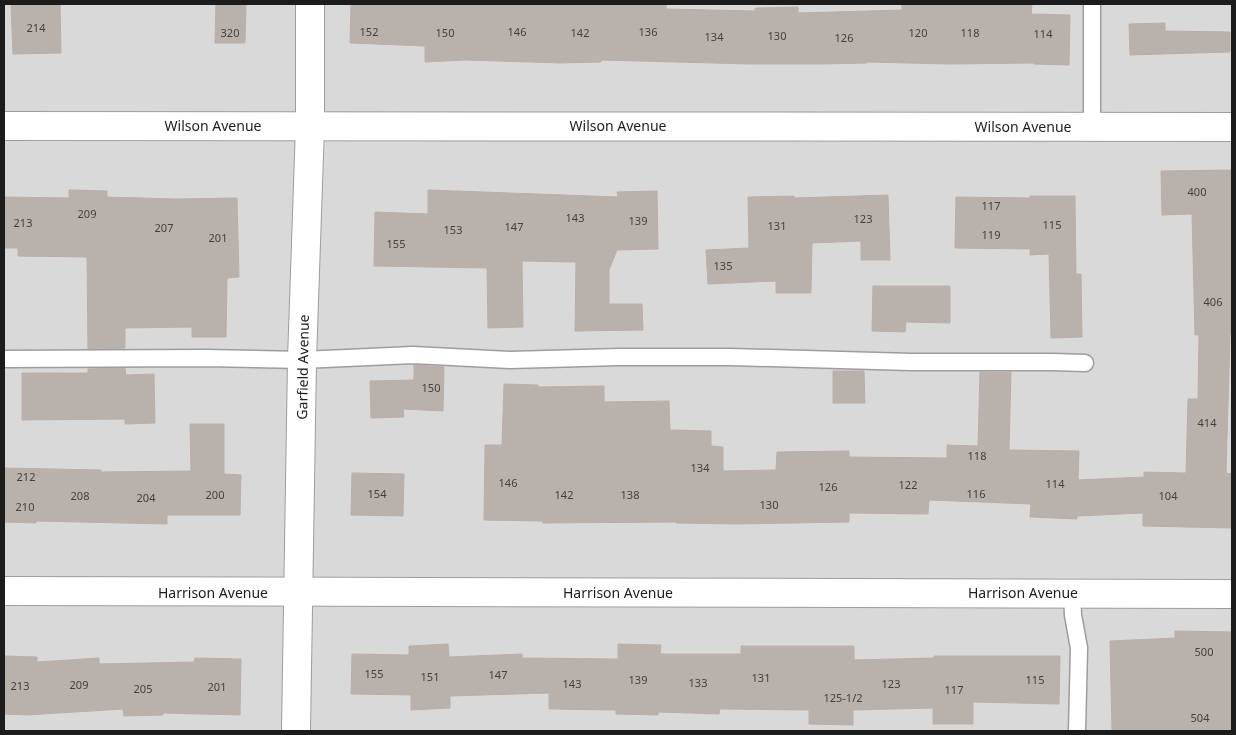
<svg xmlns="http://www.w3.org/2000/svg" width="1236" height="735" font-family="'Noto Sans',sans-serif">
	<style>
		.residential { fill: #dad9d9 }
		.building { fill: #b9b1ac; stroke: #bcaea7 }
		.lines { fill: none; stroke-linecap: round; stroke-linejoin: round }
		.lane-casing { stroke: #9d9d9d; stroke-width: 19 }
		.street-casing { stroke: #9d9d9d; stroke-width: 30 }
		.lane { stroke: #fff; stroke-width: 16 }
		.street { stroke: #fff; stroke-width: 28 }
		.labels { text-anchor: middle; stroke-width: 4; stroke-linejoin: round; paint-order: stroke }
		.number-label { font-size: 11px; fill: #434140 }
		.street-label { font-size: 14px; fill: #1c1c1c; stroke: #fff }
	</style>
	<rect width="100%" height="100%" fill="#ece8e3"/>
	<!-- residential -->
	<rect class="residential" x="4" y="4" width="1228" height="727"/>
	<!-- building -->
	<g class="building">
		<polygon points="11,4 60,4 61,53 13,54"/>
		<polygon points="216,4 246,4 245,43 215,43"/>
		<polygon points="351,4 666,4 666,9 755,11 755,8 798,7 798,13 902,10 902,4 1032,4 1031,14 1070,15 1069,65 1034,64 1034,63 949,64 867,62 867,63 822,64 750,64 601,60 601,62 560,63 465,60 425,62 425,46 350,43"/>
		<polygon points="1165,23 1165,31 1230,32 1230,52 1130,55 1129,24"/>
		<polygon points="1232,170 1232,214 1231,214 1232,334 1230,334 1226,473 1232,474 1232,528 1143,526 1143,513 1077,516 1077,519 1030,517 1031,504 929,500 928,514 849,513 849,522 737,524 676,523 676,522 543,523 543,521 484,520 485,445 502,445 504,384 538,385 538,387 604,386 604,402 669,401 670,430 711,431 711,446 723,447 723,471 776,470 777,452 849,451 849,457 947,458 947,445 978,446 980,372 1011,372 1009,450 1079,451 1078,480 1144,477 1144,472 1186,473 1188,399 1198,399 1199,335 1195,335 1192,214 1162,215 1161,171"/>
		<polygon points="69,190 107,191 107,197 175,199 237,198 239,277 227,278 226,337 192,337 192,327 125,328 125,348 88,349 87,257 18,256 18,248 4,248 4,197 69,198"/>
		<polygon points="428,190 618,197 617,192 657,191 658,249 617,250 609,270 609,304 642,304 643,330 575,331 576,262 522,261 523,327 488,328 487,268 374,266 375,212 428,214"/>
		<polygon points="888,195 890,260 861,260 861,241 812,243 811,293 776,293 776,281 708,284 706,250 749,248 748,197 794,196 794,198"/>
		<polygon points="1030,196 1075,196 1076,274 1081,274 1082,337 1051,338 1049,254 1030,255 1030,249 955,248 956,197 1030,198"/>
		<polygon points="873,286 950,286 950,323 906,322 905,332 872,331"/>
		<polygon points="414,365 444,367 443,411 403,409 404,417 371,418 370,381 414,380"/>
		<polygon points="125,368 126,375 154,374 155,423 125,424 125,419 22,420 22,373 88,373 88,369"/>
		<polygon points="833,371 864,371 865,403 833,403"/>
		<polygon points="190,424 224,424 224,474 241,475 240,515 167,515 167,524 36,521 36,523 4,522 4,468 101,470 101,472 191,471"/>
		<polygon points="352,473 404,474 403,516 351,515"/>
		<polygon points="1175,631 1232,632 1232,672 1231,672 1232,731 1112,731 1110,641 1175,638"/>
		<polygon points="448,644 449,657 522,654 522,658 618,659 618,644 661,645 660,654 741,654 741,646 854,646 854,660 934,658 934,656 1060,656 1059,704 973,702 973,724 933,724 933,708 853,710 853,725 809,724 809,710 720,709 719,714 658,712 658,715 616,714 616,710 549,709 549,693 450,696 450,708 411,710 411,695 351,694 352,654 409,655 409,646"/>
		<polygon points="4,656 37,657 37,662 99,658 99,664 194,662 195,658 241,659 240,715 163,713 163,715 124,716 123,709 27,715 4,714"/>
	</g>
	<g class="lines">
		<defs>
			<g id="lane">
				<polyline points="1092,4 1092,127"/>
				<polyline points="4,359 206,358 302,360 413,355 510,360 619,357 731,357 911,362 1052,362 1085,363"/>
				<polyline points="1072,593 1073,615 1079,648 1077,731"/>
			</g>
			<g id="street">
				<polyline points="4,126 1232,127"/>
				<polyline points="4,591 1232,594"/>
				<polyline points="296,731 302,360 310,126 310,4"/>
			</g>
		</defs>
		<!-- lane casing -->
		<use href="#lane" class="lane-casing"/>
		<!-- street casing -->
		<use href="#street" class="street-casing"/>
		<!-- lane -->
		<use href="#lane" class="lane"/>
		<!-- street -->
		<use href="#street" class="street"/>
	</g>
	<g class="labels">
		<!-- number labels -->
		<g class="number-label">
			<text x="36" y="32">214</text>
			<text x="369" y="36">152</text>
			<text x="517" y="36">146</text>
			<text x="648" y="36">136</text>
			<text x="230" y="37">320</text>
			<text x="445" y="37">150</text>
			<text x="580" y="37">142</text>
			<text x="918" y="37">120</text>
			<text x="970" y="37">118</text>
			<text x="1043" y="38">114</text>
			<text x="777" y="40">130</text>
			<text x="714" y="41">134</text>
			<text x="844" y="42">126</text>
			<text x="1197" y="196">400</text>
			<text x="991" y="210">117</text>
			<text x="87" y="218">209</text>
			<text x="575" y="222">143</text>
			<text x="863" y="223">123</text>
			<text x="638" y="225">139</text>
			<text x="23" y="227">213</text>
			<text x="1052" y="229">115</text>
			<text x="777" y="230">131</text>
			<text x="514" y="231">147</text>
			<text x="164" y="232">207</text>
			<text x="453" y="234">153</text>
			<text x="991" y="239">119</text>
			<text x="218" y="242">201</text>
			<text x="396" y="248">155</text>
			<text x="723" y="270">135</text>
			<text x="1213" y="306">406</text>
			<text x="431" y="392">150</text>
			<text x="1207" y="427">414</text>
			<text x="977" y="460">118</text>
			<text x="700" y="472">134</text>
			<text x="26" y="481">212</text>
			<text x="508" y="487">146</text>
			<text x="1055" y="488">114</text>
			<text x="908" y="489">122</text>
			<text x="828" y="491">126</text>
			<text x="377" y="498">154</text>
			<text x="976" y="498">116</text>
			<text x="215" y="499">200</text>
			<text x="564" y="499">142</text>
			<text x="630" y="499">138</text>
			<text x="80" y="500">208</text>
			<text x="1168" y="500">104</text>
			<text x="146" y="502">204</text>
			<text x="769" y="509">130</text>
			<text x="25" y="511">210</text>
			<text x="1204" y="656">500</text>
			<text x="374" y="678">155</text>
			<text x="498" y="679">147</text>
			<text x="430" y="681">151</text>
			<text x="761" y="682">131</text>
			<text x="638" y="684">139</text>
			<text x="1035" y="684">115</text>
			<text x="698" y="687">133</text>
			<text x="572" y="688">143</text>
			<text x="891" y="688">123</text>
			<text x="79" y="689">209</text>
			<text x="20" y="690">213</text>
			<text x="217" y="691">201</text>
			<text x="143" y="693">205</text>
			<text x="954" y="694">117</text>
			<text x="843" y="702">125-1/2</text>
			<text x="1200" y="722">504</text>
		</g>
		<!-- street labels -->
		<g class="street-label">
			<text x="213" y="131">Wilson Avenue</text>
			<text x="618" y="131">Wilson Avenue</text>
			<text x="1023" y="132">Wilson Avenue</text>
			<text transform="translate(303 367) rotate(-89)" y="5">Garfield Avenue</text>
			<text x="213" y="598">Harrison Avenue</text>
			<text x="618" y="598">Harrison Avenue</text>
			<text x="1023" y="598">Harrison Avenue</text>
		</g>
	</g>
	<!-- border -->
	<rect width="1236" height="735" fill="none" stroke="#1c1c1c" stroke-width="10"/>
</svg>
